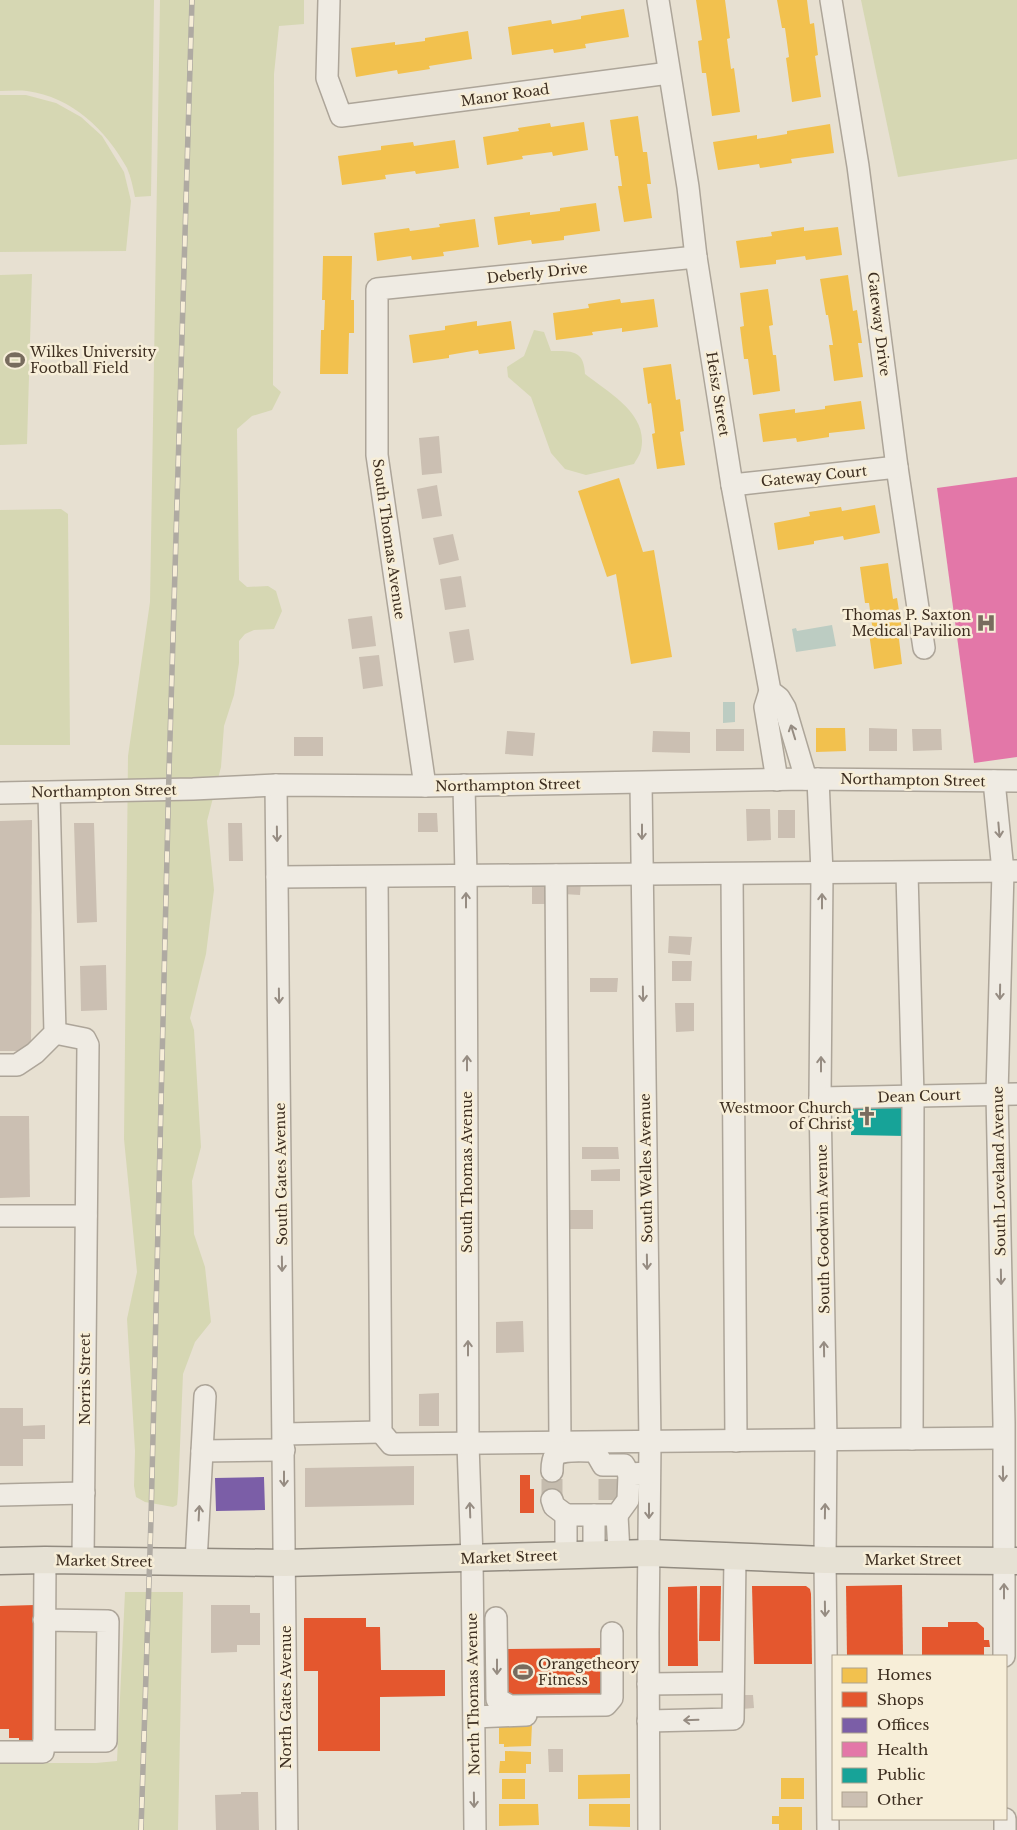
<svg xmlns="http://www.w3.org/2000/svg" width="1017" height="1830" font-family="'Libre Baskerville',serif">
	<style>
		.green { fill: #d6d7b3 }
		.water { fill: #bcccc2 }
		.homes { fill: #f2c14e }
		.shops { fill: #e4572e }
		.offices { fill: #7b5ea7 }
		.health { fill: #e377a8 }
		.public { fill: #17a398 }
		.building { fill: #cbbfb2 }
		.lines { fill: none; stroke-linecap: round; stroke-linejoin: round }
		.minor-tunnel { stroke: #c5bcae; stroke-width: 21; stroke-dasharray: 21 11; stroke-linecap: butt }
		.minor-casing { stroke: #ada599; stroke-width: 24 }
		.major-casing { stroke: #928b80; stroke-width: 29 }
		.minor { stroke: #efebe3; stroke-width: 21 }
		.major { stroke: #e6e1d4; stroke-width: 26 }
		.rail-casing { stroke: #afaaa2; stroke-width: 5.5 }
		.rail { stroke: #f7eed8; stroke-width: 4; stroke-dasharray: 11; stroke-linecap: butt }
		.oneway { stroke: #968c82 }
		.labels { text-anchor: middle; stroke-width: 5; stroke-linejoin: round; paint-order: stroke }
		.street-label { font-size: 14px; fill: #3d2e20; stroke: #f7eed8 }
		.poi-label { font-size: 14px; fill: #3d2e20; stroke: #f7eed8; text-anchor: start }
	</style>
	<rect width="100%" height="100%" fill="#e7e0d1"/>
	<!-- green -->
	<g class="green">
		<path d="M0,0h154l-3,196 -16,1c-2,-9 -4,-20 -8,-29 -21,-38 -55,-71 -100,-77 -9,-1 -18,0 -27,0z"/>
		<polygon points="160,0 304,0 304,24 279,26 274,74 273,385 281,392 272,410 252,416 237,429 239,580 247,587 268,586 276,591 282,611 274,629 254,630 245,634 239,641 239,663 234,695 224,726 221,767 207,821 214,890 206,954 190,1018 194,1030 201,1147 192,1181 194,1234 205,1267 211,1322 195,1342 183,1374 178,1493 177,1505 173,1507 145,1502 136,1497 134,1486 135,1451 127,1319 137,1272 124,1139 128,756 150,602"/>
		<polygon points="861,0 1017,0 1017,159 898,177"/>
		<polygon points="0,95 26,95 56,103 81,117 102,136 124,172 131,201 126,251 0,252"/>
		<polygon points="32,274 27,444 0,445 0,275"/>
		<path d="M534,330l10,2 7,19c21,0 33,-1 34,23 24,19 64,40 56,76 -1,5 -5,10 -7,14l-48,11 -21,-6 -14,-16 -20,-56 -23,-20 -1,-10 17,-11z"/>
		<polygon points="61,509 68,514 70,745 0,745 0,510"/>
		<polygon points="125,1592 183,1592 178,1830 0,1830 0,1763 96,1763 117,1761"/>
	</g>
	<!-- water -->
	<g class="water">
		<polygon points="832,625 836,646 796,652 792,629 796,628 797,631"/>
		<polygon points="723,702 735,702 735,722 723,723"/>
	</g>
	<!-- homes -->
	<g class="homes">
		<polygon points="696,0 725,0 730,38 727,39 731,69 734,68 740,112 712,116 706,73 702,73 698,41 702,40"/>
		<polygon points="777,0 807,0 810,24 814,23 818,55 815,56 821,97 792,102 786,58 789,57 785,28 782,28"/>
		<polygon points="624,9 629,37 585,44 586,48 554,53 553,49 512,55 508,27 551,20 552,24 581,19 581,16"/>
		<polygon points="468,31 472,59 429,66 430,69 398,74 397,70 356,77 351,48 395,42 395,45 425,41 425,38"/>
		<polygon points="638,116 643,152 647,152 651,184 647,184 652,218 624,222 618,186 622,186 618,156 615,156 610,120"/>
		<polygon points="584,122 588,150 553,156 552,152 522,156 523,159 487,165 483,137 519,131 518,128 550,123 551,127"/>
		<polygon points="830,124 834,153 791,159 792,163 760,168 759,164 718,170 713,142 757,135 757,139 787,134 787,131"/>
		<polygon points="455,140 459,168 416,174 415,171 385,175 386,179 342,185 338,156 381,150 381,146 413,142 414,146"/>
		<polygon points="596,203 600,231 564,236 564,240 532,244 531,240 498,245 494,217 530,212 530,215 560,211 560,208"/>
		<polygon points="475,219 479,247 443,252 444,256 412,260 411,256 377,261 374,233 409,228 410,231 440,227 439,224"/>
		<polygon points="804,227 804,231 838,227 842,255 806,260 805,256 776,260 776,264 740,268 736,241 772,236 771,232"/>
		<polygon points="323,256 352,256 351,300 354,300 354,333 349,333 348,374 320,374 321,330 324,330 325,300 322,300"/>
		<polygon points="848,275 853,311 857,310 862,343 858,343 863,377 834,381 829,345 833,345 828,315 826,315 820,279"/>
		<polygon points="768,289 773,325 769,326 773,355 776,355 780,391 753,395 748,359 744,359 740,327 744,326 740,293"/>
		<polygon points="620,299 621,303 654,299 658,327 622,332 622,328 592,332 593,335 556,340 553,313 589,308 588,304"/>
		<polygon points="477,321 477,326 511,321 515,349 479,354 478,350 449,355 449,358 413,363 409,335 445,330 445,326"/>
		<polygon points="671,364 676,400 680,399 684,431 680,432 685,465 657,469 652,434 655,433 651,403 648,404 643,368"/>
		<polygon points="861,401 865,429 829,433 829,437 797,442 796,438 763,442 759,414 795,409 795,413 825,409 825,406"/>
		<polygon points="619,478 643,552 654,550 672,657 631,664 616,574 607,577 578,491"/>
		<polygon points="875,505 880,533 844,540 843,536 814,541 814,544 778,550 774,523 810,516 809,512 841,507 842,511"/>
		<polygon points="888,563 893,599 897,598 902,630 898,631 902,664 874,669 869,633 873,632 869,603 865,603 860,567"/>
		<polygon points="816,728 845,728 846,751 816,752"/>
		<polygon points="504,1724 532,1724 531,1746 504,1747 504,1744 499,1744 499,1727 504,1727"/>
		<polygon points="505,1751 531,1752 531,1764 526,1764 526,1773 499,1773 500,1761 505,1761"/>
		<polygon points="630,1774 630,1798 578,1799 578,1775"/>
		<rect x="781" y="1778" width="23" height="21"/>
		<rect x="502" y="1779" width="23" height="20"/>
		<polygon points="499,1804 538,1804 539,1825 499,1826"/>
		<polygon points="589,1804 630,1804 630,1827 589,1826"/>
		<polygon points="779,1807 802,1807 802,1830 779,1830 779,1824 772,1824 772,1816 779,1816"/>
	</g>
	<!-- shops -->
	<g class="shops">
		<polygon points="520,1475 530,1475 530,1489 534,1489 534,1513 520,1513"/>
		<polygon points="902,1585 903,1656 847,1656 846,1586"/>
		<polygon points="697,1586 698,1666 668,1666 668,1587"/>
		<polygon points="700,1586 721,1586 720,1641 699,1641"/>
		<polygon points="752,1586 806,1586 810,1589 811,1594 812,1664 754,1664"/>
		<polygon points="35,1605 36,1742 19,1743 19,1738 9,1738 9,1729 0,1729 0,1606"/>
		<polygon points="304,1618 366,1618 366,1627 380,1627 381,1670 445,1670 445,1696 380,1697 380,1751 318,1751 318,1671 304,1671"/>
		<polygon points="948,1622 977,1622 984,1628 984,1640 989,1640 990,1647 984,1647 984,1656 922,1656 922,1627 948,1627"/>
		<polygon points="606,1648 606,1696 504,1698 504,1649"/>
	</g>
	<!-- offices -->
	<polygon class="offices" points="264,1477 265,1510 216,1511 215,1478"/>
	<!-- health -->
	<polygon class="health" points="1017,477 1017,757 974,763 937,488"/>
	<!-- public -->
	<polygon class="public" points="852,1102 906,1103 906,1136 851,1135"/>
	<!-- building -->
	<g class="building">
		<polygon points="439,436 442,473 422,475 419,438"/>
		<polygon points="437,485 442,516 422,519 417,489"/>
		<polygon points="453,534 459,560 439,565 433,538"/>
		<polygon points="461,576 466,607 445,610 440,579"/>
		<polygon points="372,616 376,646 352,649 348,619"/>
		<polygon points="469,629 474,660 454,663 449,632"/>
		<polygon points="379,655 383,686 363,689 359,657"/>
		<polygon points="869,728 897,729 897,751 869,751"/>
		<rect x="716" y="729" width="28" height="22"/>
		<polygon points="912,729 941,729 942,750 913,751"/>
		<polygon points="507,731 535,733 533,756 505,754"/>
		<polygon points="653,731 690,732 690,753 652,752"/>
		<rect x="294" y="737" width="29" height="19"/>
		<polygon points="746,809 770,809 771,840 747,841"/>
		<rect x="778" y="810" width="17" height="28"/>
		<polygon points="418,813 437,813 438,832 418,832"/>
		<polygon points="32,820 31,1051 0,1051 0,821"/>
		<polygon points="74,823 94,823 97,922 77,923"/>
		<polygon points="228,823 242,823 243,861 229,861"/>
		<polygon points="563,880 581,881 580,895 563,894"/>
		<polygon points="532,886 549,887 549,904 532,904"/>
		<polygon points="669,936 692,937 690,955 668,953"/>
		<polygon points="672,961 692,961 691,981 672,981"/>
		<polygon points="106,965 107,1010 81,1011 80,966"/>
		<polygon points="590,978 618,978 617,992 590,992"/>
		<polygon points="675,1003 694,1003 694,1031 676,1032"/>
		<polygon points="0,1116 29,1116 30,1197 0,1198"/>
		<polygon points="582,1147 618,1147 619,1159 582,1159"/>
		<polygon points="620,1169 620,1181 591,1181 591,1170"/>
		<rect x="568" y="1210" width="25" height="19"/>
		<polygon points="523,1321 524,1352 496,1353 496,1322"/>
		<polygon points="439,1393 439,1426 419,1426 419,1394"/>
		<polygon points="0,1408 23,1408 23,1426 45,1425 45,1439 23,1439 23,1466 0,1466"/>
		<polygon points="414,1466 414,1505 305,1507 305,1468"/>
		<polygon points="211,1605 250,1605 250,1613 260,1613 260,1645 237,1645 237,1652 211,1653"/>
		<polygon points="741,1695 753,1695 754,1708 742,1709"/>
		<polygon points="548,1749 563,1749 563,1772 549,1772"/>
		<polygon points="241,1792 258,1792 259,1830 216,1830 215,1795 241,1794"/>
	</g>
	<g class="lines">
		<!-- minor-tunnel -->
		<g class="minor-tunnel">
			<polyline points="552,1500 552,1471"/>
			<polyline points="609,1500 609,1475"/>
		</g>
		<defs>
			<g id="minor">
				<polyline points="329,0 327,78 341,116 669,73"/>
				<polyline points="658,0 688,187 696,257 732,485 770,691 779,698 785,708 806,779"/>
				<polyline points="831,0 858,166 897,467 924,648"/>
				<polyline points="732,485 897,467"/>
				<polyline points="770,691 765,707 777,780"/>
				<polyline points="818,779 822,873 820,1098 826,1440 825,1560 828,1830"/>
				<polyline points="994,781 1003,871 997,1094 1004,1423 1004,1656"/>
				<polyline points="641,783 650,1443 648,1633 649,1830"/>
				<polyline points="276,785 287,1830"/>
				<polyline points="464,785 466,876 468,1444 472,1559 475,1830"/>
				<polyline points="425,786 377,455 377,289 696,257"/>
				<polyline points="0,793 193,789 276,785 425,786 806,779 1017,781"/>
				<polyline points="907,873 913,1096 912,1439"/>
				<polyline points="732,874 736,1441"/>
				<polyline points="556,875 560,1443"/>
				<polyline points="277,877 1017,871"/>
				<polyline points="377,877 381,1432 391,1444 1002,1438"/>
				<polyline points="55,1033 85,1039 88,1045 83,1560"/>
				<polyline points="0,1065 17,1065 35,1053 55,1033 49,793"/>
				<polyline points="820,1098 1017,1094"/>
				<polyline points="0,1216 86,1216"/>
				<polyline points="284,1434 381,1432"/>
				<polyline points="202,1451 284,1450"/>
				<path d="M552,1471c0,-5 0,-11 3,-15 6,-7 31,-5 40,-5l8,14h21l5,9"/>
				<polyline points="0,1495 84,1493"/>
				<polyline points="552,1500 554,1506 566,1515"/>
				<polyline points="617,1515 619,1553"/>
				<polyline points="594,1554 594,1515"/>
				<polyline points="566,1555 566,1515 617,1515 628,1500 629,1474 649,1473"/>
				<polyline points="196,1562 205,1396"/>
				<polyline points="496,1618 497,1699 510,1706 606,1705 612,1698 612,1633"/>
				<polyline points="44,1620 108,1621 106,1741 44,1741 45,1560"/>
				<polyline points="648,1684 733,1683"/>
				<polyline points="474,1717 526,1715"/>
				<polyline points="648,1721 733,1719 735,1556"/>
				<polyline points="0,1752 43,1752 44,1741"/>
				<polyline points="1005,1819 1005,1830"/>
			</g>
			<polyline id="major" points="0,1561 45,1560 285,1563 649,1553 825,1560 1017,1561"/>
		</defs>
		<!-- minor casing -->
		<use href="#minor" class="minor-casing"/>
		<!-- major casing -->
		<use href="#major" class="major-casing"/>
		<!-- minor -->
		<use href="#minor" class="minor"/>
		<!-- major -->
		<use href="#major" class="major"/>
		<defs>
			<polyline id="rail" points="141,1830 151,1519 169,772 192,0"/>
		</defs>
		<!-- rail casing -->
		<use href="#rail" class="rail-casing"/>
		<!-- rail -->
		<use href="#rail" class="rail"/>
	</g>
	<!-- one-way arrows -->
	<defs><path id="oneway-shaft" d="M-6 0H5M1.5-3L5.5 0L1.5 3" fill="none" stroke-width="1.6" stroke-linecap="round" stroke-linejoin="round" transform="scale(1.25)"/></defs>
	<g class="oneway">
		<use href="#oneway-shaft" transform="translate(793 732) rotate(-107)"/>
		<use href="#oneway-shaft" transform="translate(999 830) rotate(85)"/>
		<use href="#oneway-shaft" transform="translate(642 832) rotate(90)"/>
		<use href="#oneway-shaft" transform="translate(277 834) rotate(89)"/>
		<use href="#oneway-shaft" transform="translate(466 900) rotate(-90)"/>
		<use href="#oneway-shaft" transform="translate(822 901) rotate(-90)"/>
		<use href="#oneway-shaft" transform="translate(1000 992) rotate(91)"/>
		<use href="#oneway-shaft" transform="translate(643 994) rotate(89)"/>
		<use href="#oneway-shaft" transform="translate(279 996) rotate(89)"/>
		<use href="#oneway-shaft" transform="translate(467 1063) rotate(-90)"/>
		<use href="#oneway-shaft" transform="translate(821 1064) rotate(-90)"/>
		<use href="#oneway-shaft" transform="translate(647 1262) rotate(89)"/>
		<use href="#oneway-shaft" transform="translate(282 1264) rotate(89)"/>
		<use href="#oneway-shaft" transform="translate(1001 1277) rotate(89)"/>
		<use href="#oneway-shaft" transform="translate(468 1348) rotate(-90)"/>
		<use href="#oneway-shaft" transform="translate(824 1349) rotate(-91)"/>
		<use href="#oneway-shaft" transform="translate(1003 1474) rotate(89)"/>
		<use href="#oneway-shaft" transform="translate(284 1479) rotate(90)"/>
		<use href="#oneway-shaft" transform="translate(470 1510) rotate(-92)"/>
		<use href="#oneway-shaft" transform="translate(649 1511) rotate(90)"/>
		<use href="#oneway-shaft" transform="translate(825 1511) rotate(-89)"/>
		<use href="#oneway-shaft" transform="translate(199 1513) rotate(-87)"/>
		<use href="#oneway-shaft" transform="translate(1004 1591) rotate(-90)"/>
		<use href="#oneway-shaft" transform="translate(825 1609) rotate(89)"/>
		<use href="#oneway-shaft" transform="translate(497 1667) rotate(90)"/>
		<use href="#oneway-shaft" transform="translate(691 1720) rotate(178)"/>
		<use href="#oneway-shaft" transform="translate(474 1800) rotate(89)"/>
	</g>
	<!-- icons -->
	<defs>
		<symbol id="stadium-bare" viewBox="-9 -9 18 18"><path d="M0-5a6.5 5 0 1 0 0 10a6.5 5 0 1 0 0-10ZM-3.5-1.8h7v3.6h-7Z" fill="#786c5e" stroke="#f7eed8" stroke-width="2.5" paint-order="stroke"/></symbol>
		<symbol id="hospital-bare" viewBox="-9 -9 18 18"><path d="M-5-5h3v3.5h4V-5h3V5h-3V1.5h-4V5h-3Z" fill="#786c5e" stroke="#f7eed8" stroke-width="2.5" paint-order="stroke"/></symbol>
		<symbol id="church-bare" viewBox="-9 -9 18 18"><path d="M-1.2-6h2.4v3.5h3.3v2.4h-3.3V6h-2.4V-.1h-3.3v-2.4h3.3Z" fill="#786c5e" stroke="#f7eed8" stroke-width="2.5" paint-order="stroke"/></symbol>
	</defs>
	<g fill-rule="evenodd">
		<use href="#stadium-bare" x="1" y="346" width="28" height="28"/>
		<use href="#hospital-bare" x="972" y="609" width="28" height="28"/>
		<use href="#church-bare" x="853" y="1102" width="28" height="28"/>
		<use href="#stadium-bare" x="509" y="1658" width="28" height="28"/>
	</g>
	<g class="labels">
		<!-- street labels -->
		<g class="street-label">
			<text transform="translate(505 95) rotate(-8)" y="5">Manor Road</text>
			<text transform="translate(537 273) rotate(-6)" y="5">Deberly Drive</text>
			<text transform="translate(879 324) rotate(83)" y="5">Gateway Drive</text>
			<text transform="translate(718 394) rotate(81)" y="5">Heisz Street</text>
			<text transform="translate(814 476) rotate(-6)" y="5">Gateway Court</text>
			<text transform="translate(389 539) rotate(82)" y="5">South Thomas Avenue</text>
			<text transform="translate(913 780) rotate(1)" y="5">Northampton Street</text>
			<text transform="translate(508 785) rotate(-1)" y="5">Northampton Street</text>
			<text transform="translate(104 791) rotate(-1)" y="5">Northampton Street</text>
			<text transform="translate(919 1096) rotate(-2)" y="5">Dean Court</text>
			<text transform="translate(646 1168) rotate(-91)" y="5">South Welles Avenue</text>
			<text transform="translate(999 1171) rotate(-91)" y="5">South Loveland Avenue</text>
			<text transform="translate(467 1172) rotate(-90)" y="5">South Thomas Avenue</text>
			<text transform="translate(281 1174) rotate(-91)" y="5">South Gates Avenue</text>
			<text transform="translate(823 1229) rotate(-91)" y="5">South Goodwin Avenue</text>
			<text transform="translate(85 1379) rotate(-90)" y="5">Norris Street</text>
			<text transform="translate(509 1557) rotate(-2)" y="5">Market Street</text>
			<text x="913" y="1565">Market Street</text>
			<text transform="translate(104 1561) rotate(1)" y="5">Market Street</text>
			<text transform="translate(473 1694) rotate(-91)" y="5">North Thomas Avenue</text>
			<text transform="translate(286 1697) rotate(-90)" y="5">North Gates Avenue</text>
		</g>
		<!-- poi labels -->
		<g class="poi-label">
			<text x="30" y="357">Wilkes University<tspan x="30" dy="16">Football Field</tspan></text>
			<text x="971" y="620" text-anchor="end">Thomas P. Saxton<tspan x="971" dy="16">Medical Pavilion</tspan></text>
			<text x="852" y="1113" text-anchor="end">Westmoor Church<tspan x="852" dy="16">of Christ</tspan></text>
			<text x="538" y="1669">Orangetheory<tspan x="538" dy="16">Fitness</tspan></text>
		</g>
	</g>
	<!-- legend -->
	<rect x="832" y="1655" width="175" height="165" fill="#f7eed8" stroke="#ada18e"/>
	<rect x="842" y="1668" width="25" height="15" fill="#f2c14e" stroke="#ada18e"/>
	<text x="877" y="1680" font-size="15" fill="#3d2e20">Homes</text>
	<rect x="842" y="1692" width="25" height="15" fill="#e4572e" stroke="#ada18e"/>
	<text x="877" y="1705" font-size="15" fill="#3d2e20">Shops</text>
	<rect x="842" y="1718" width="25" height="15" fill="#7b5ea7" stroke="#ada18e"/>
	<text x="877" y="1730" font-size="15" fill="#3d2e20">Offices</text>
	<rect x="842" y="1742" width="25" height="15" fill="#e377a8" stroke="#ada18e"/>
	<text x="877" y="1755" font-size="15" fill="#3d2e20">Health</text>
	<rect x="842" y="1768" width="25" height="15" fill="#17a398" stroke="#ada18e"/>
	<text x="877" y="1780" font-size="15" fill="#3d2e20">Public</text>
	<rect x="842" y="1792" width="25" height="15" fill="#cbbfb2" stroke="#ada18e"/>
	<text x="877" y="1805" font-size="15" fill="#3d2e20">Other</text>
</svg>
